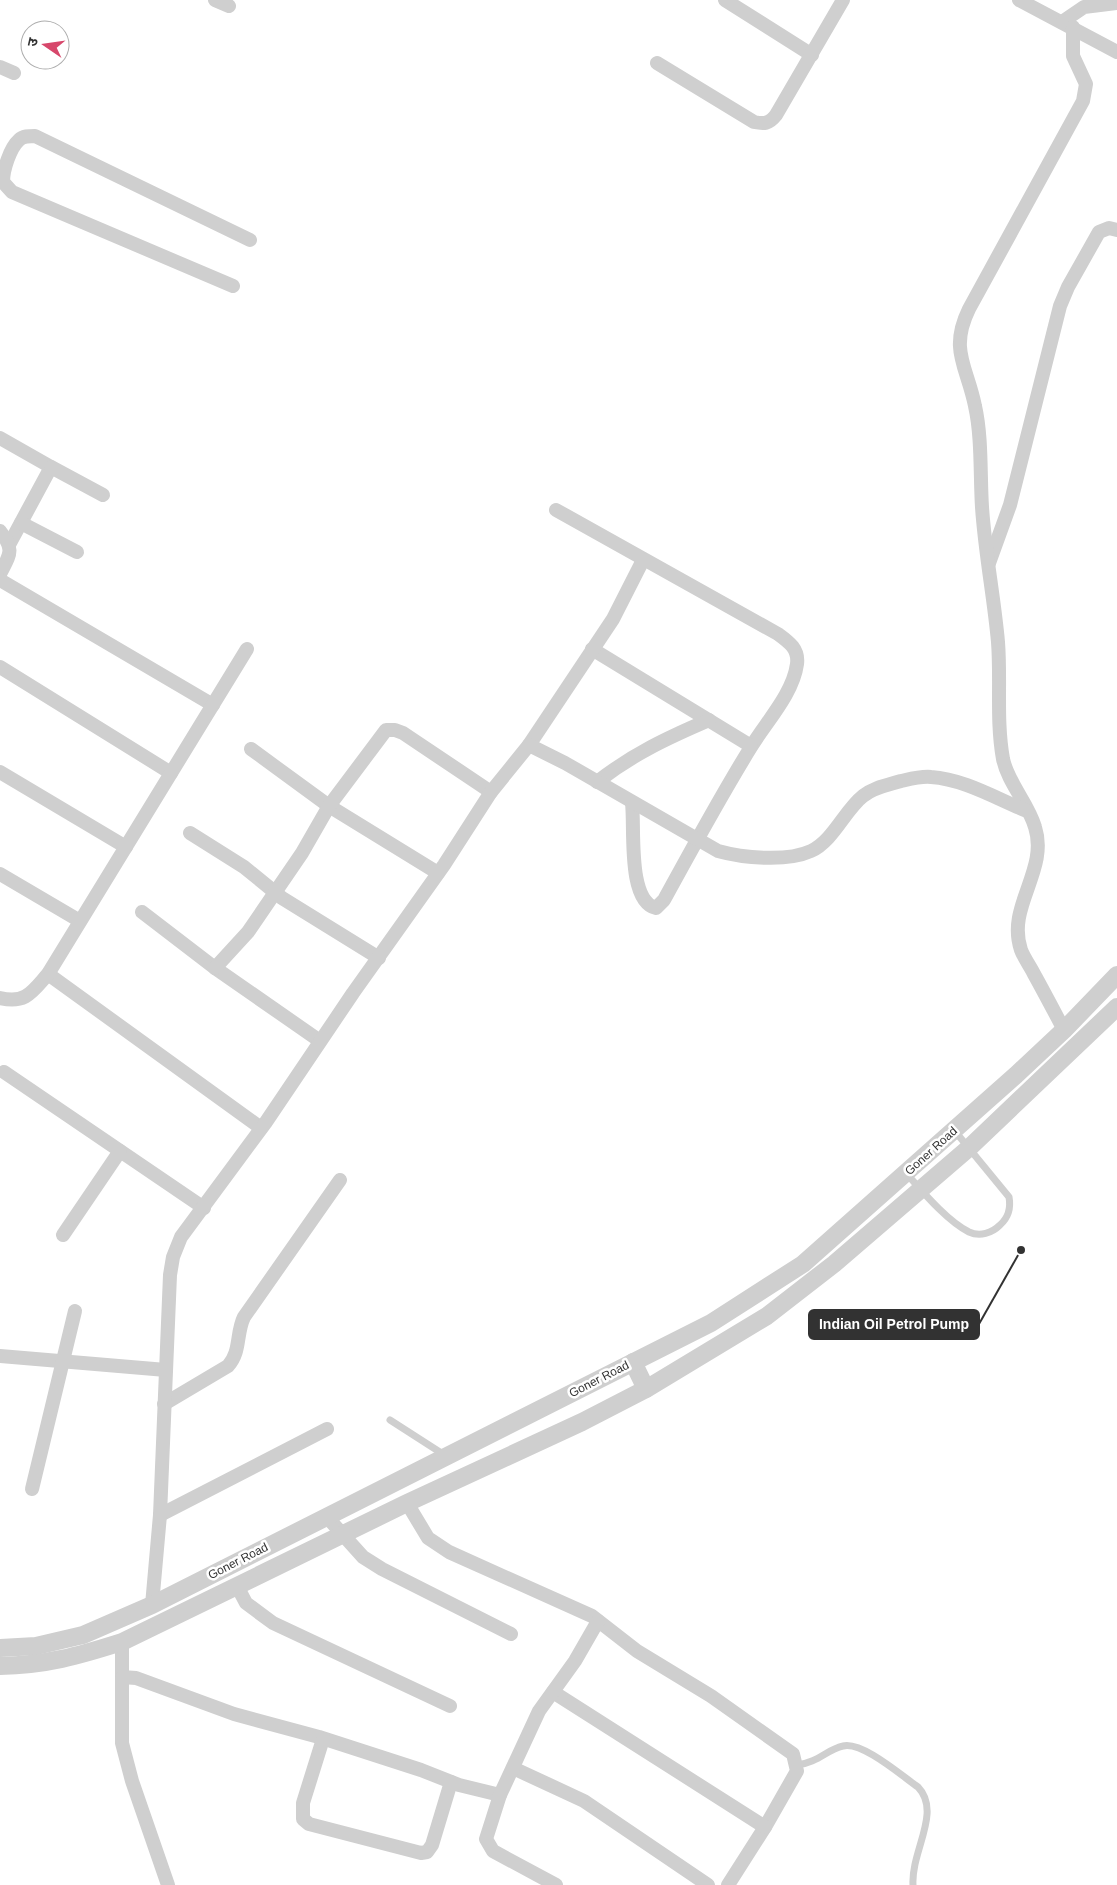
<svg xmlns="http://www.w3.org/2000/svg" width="1117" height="1885" font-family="Helvetica,'Noto Sans Devanagari',sans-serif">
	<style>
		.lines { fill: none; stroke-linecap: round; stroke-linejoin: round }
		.service { stroke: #cfcfcf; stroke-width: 7 }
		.minor { stroke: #cfcfcf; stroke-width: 14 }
		.tertiary { stroke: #cfcfcf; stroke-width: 18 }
		.labels { text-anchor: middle; stroke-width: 5; stroke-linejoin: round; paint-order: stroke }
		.street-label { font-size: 12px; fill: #323232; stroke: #fff }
		.leader { fill: none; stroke: #323232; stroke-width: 2 }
		.callout-dot { fill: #323232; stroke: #fff; stroke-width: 2 }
		.callout { fill: #323232; stroke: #323232; stroke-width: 2 }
		.callout-label { font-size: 14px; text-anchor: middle; font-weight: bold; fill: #fff }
	</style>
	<rect width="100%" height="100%" fill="#fff"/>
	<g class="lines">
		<!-- service -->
		<g class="service">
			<path d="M906,1173c16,18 41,48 63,59 11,5 23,1 31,-7 9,-8 11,-17 9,-28l-55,-67"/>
			<polyline points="390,1420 446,1456"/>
			<path d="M797,1765c22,-3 29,-15 46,-19 19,-5 59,30 75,41 24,25 -7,64 -5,98"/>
		</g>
		<!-- minor -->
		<g class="minor">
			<polyline points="215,0 229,6"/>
			<polyline points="725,0 812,55"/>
			<polyline points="1019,0 1117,52"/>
			<polyline points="1062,22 1084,7 1117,3"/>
			<path d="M657,63l97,59c10,2 15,2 22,-7l67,-115"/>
			<polyline points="0,67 14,73"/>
			<path d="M233,286l-221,-94 -9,-10c0,-12 7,-34 16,-42 4,-4 10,-4 16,-4l215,104"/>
			<polyline points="0,438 51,467 10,543"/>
			<polyline points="51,467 103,495"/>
			<path d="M556,510l222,124c11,8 21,15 19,30 -4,30 -31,58 -46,83 -31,50 -59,102 -87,153l-8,8c-29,-7 -21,-80 -24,-105"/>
			<polyline points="21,523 77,552"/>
			<path d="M0,531c15,19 10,23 0,43"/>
			<polyline points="989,563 1010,505 1060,306 1068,287 1099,232 1109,228 1117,230"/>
			<polyline points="0,580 213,705"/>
			<polyline points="592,649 751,746"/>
			<polyline points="0,667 171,773"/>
			<polyline points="529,745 613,619 643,560"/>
			<polyline points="251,749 329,806 438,873"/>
			<polyline points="0,772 126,847"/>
			<path d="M597,782c36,-28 70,-44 112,-62"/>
			<polyline points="190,833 244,867 282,898 379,958"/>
			<polyline points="0,874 80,921"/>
			<polyline points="142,912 215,968 320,1041"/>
			<polyline points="215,968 248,932 302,853 329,806 386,730 395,730 403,733 491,792"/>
			<polyline points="48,974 261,1128"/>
			<path d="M0,998c26,6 32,-6 48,-24l199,-325"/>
			<path d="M1064,1030c-10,-19 -20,-38 -30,-56 -4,-8 -10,-16 -13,-24 -15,-44 28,-79 14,-123 -7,-24 -27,-44 -32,-68 -7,-39 -2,-78 -5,-117 -4,-45 -13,-89 -16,-135 -2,-32 0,-70 -7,-101 -8,-40 -26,-56 -6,-97l114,-208 3,-17 -13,-28v-29"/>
			<polyline points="4,1072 204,1208"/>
			<polyline points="63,1235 120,1151"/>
			<polyline points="0,1356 166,1370"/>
			<path d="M164,1404l64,-38c13,-14 8,-33 16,-49l96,-137"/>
			<polyline points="32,1489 75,1311"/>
			<polyline points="407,1503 428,1538 449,1552 592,1616 637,1651 711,1696 793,1754 797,1771 765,1827 728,1885"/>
			<polyline points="160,1515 327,1429"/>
			<polyline points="327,1517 363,1557 382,1569 511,1634"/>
			<polyline points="237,1586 246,1603 273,1623 450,1706"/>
			<path d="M152,1605l8,-90 10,-240 3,-18 8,-20 85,-115 87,-129 91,-128 47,-73 38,-47 36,18 153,88c25,7 69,11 93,0 22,-10 34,-41 52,-55 11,-9 25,-11 38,-15 9,-2 20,-5 30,-4 33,2 66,22 96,34"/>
			<polyline points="122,1642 122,1743 132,1781 168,1885"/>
			<polyline points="122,1677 136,1678 234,1714 319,1737 421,1770 459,1785 500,1795"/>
			<polyline points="553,1692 765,1827"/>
			<polyline points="323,1739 303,1803 303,1819 309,1824 421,1853 427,1852 432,1845 451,1782"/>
			<polyline points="513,1768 584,1801 708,1885"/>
			<polyline points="556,1885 493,1851 486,1839 500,1795 539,1711 575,1661 598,1621"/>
		</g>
		<!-- tertiary -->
		<g class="tertiary">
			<polyline points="633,1362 646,1389"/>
			<polyline points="0,1648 36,1646 83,1635 152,1605 711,1323 803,1264 1016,1075 1064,1030 1117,975"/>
			<path d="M0,1666c46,-1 78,-10 122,-24l285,-139 175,-81 64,-33 121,-73 67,-52 136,-117 147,-140"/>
		</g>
	</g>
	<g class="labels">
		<!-- street labels -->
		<g class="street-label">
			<text transform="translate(931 1151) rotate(-42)" y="4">Goner Road</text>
			<text transform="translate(599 1379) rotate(-27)" y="4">Goner Road</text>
			<text transform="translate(238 1561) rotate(-27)" y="4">Goner Road</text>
		</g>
	</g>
	<!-- callouts -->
	<path class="leader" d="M1021 1250L979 1324"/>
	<circle class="callout-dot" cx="1021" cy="1250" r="5"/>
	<rect class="callout" x="809" y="1310" width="170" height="29" rx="5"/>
	<g class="callout-label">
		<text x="894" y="1329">Indian Oil Petrol Pump</text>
	</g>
	<!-- north arrow -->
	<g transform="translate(45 45) rotate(283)"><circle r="24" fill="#ffffff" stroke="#adadad"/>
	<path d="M0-4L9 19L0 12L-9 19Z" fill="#d7476b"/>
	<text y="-8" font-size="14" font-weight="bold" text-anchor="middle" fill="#323232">उ</text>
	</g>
</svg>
